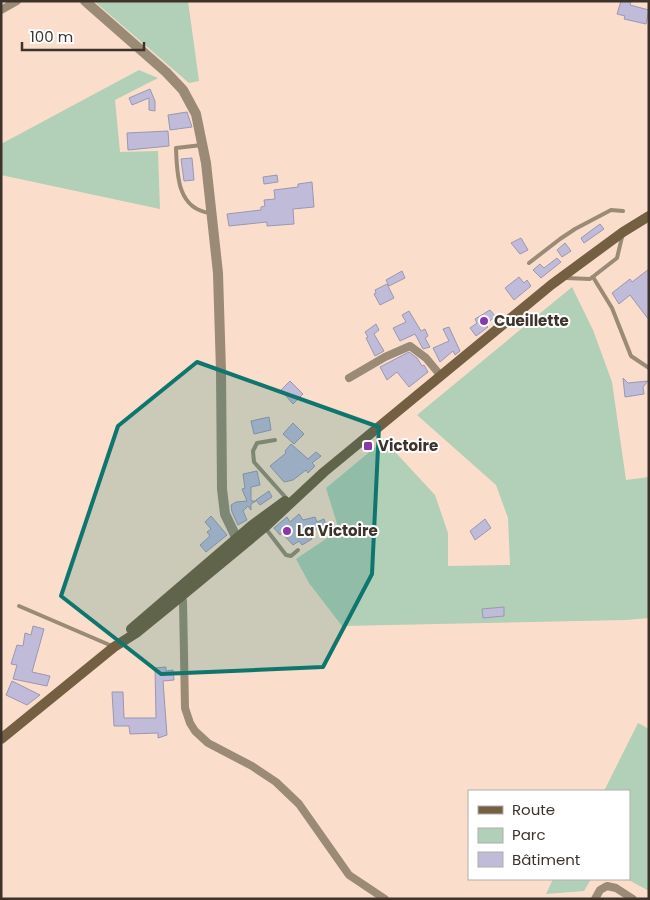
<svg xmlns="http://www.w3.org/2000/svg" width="650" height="900" font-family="Poppins,sans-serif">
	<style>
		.green { fill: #b2cfb7 }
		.building { fill: #bfbbd8; stroke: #9b97b3 }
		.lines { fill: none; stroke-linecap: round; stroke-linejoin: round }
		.service { stroke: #9a8a76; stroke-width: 4 }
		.minor { stroke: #9a8a76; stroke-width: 8 }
		.tertiary { stroke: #9a8a76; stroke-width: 10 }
		.secondary { stroke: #755f42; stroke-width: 10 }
		.marked { fill: #0f766e; fill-opacity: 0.2; stroke: #0f766e; stroke-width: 4; stroke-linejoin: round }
		.poi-dot { fill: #8838a7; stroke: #fff; stroke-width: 2 }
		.labels { text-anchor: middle; stroke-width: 4; stroke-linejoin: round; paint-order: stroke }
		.poi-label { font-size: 15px; font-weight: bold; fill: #3d332b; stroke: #fff; text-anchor: start }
	</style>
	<rect width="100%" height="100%" fill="#fadecb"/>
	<!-- green -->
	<g class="green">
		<polygon points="94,1 188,1 199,81 189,83"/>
		<polygon points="139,70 158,78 115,100 120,152 158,151 160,209 1,175 1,144"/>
		<polygon points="572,287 593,330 612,382 626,480 649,477 649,618 626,620 342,626 309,583 296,559 339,530 326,488 384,440 435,495 448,533 448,566 510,565 508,518 496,485 417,415"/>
		<polygon points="638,723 649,729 649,891 627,879 629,879 629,791 604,791"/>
		<polygon points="553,879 591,879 584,891 546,894"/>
	</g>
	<!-- building -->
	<g class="building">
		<polygon points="621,1 631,1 630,5 649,10 646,24 624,19 625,16 617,14"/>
		<polygon points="150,89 155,101 155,111 149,110 149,98 132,105 129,98"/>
		<polygon points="187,112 192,127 170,130 168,115"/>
		<polygon points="168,131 169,146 128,150 127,133"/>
		<polygon points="192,158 194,180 184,181 181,159"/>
		<polygon points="277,175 278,182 264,184 263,177"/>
		<polygon points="312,182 314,207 293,209 294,224 267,226 267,222 229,226 227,214 261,210 261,207 265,206 264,200 275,199 274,190 298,187 298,184"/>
		<polygon points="600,224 604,229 584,243 581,238"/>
		<polygon points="521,238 528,250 520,254 511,243"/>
		<polygon points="565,243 571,251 562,257 557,250"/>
		<polygon points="557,258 561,262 541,278 533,270 540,264 544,268"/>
		<polygon points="649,269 649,320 630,295 619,304 612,293 630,279 632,282"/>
		<polygon points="402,271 405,278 389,286 386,280"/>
		<polygon points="519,277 524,283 527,280 531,286 514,300 505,288"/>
		<polygon points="387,284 394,298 380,305 374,294 376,293 375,290"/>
		<polygon points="490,310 495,316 486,325 488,327 476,336 470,328 477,323 475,319"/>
		<polygon points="409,311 421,331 425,329 428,336 425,338 430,347 423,349 415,334 400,341 393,328 406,322 402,315"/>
		<polygon points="376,324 379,330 374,334 384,351 375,356 366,338 368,337 365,332"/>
		<polygon points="449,327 460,351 455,355 453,351 440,362 433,348 449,341 443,329"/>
		<polygon points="409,352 417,358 422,366 424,365 428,372 409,387 397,372 387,380 380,367"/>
		<polygon points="623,378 628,383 648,381 643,387 644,394 625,397"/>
		<polygon points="290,381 303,394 293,404 281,390"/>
		<polygon points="269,417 271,430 254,434 251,421"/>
		<polygon points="293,423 304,434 294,444 283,434"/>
		<polygon points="291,444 308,459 316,452 321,456 312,463 315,466 308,473 306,470 293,480 284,482 270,466 286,453 285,451"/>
		<polygon points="257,471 260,485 251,487 251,501 256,501 251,504 251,510 248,506 243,511 247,520 238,525 232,512 231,505 236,502 247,501 242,489 245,488 243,474"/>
		<polygon points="269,491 272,497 260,505 256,500"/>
		<polygon points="299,514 303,520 315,517 317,522 324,519 326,526 307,532 312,539 302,545 299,541 293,545 282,533 280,535 274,528 287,517 290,522"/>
		<polygon points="211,516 227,535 206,552 200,545 210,536 207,532 211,529 205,522"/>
		<polygon points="485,519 491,528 475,540 470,531"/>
		<polygon points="504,607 504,616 483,618 482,609"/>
		<polygon points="33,626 44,629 32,672 50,676 47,686 13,679 17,665 11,664 17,645 23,646 25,633 31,635"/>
		<polygon points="166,667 166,671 173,670 174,680 163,681 167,735 158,738 158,733 130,734 129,726 114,726 112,692 123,692 124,718 156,718 155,668"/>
		<polygon points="12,681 40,695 27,705 6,695"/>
	</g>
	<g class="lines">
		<!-- service -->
		<g class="service">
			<path d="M202,145l-26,3c1,26 1,61 34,65"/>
			<polyline points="529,263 560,239 575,229 611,210 623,211"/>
			<polyline points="593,277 612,308 631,356 649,368"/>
			<polyline points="566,278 590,279 617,258 622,237"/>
			<polyline points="275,440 257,443 253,451 254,462 287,499"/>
			<polyline points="266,529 286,555 291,556 298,550"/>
			<polyline points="19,606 112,646"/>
		</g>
		<!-- minor -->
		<g class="minor">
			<polyline points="1,10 17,1"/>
			<polyline points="349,378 385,357 410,346 426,358 441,376"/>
			<polyline points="179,598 183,601 185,708 190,723 195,731 208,743 252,766 276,782 299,804 349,875 385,899"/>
			<polyline points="595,899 600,890 607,886 616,888 633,899"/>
		</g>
		<!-- tertiary -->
		<polyline class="tertiary" points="85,1 166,72 183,90 196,114 206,163 218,273 221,371 222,489 225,514 237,539"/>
		<!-- secondary -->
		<g class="secondary">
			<polyline points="131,629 251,526 285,501"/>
			<polyline points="1,739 114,647 136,633 179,598 265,527 324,472 551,285 623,232 649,216"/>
		</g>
	</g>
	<!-- marked area -->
	<path class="marked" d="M197,362l182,65 -7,147 -49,93 -162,7 -100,-78 57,-170z"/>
	<!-- markers -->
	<g class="poi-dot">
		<circle cx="484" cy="321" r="5"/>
		<rect x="363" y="441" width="10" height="10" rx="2.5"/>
		<circle cx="287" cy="531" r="5"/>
	</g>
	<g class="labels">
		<!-- poi labels -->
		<g class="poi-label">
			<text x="494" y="326">Cueillette</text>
			<text x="378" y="451">Victoire</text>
			<text x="297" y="536">La Victoire</text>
		</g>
	</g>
	<!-- border -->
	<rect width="650" height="900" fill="none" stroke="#3d332b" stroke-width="5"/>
	<!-- legend -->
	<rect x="468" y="790" width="162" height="90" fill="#ffffff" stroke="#b1adaa"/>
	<rect x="478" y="806" width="25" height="8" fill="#755f42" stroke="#b1adaa"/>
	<text x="512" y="815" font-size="15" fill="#3d332b">Route</text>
	<rect x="478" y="828" width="25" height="15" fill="#b2cfb7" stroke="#b1adaa"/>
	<text x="512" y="840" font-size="15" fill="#3d332b">Parc</text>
	<rect x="478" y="852" width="25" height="15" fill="#bfbbd8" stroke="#b1adaa"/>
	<text x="512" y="865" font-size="15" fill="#3d332b">Bâtiment</text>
	<!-- scale -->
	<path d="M22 42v8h122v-8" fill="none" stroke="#3d332b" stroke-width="2.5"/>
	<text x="30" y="42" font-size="15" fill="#3d332b" stroke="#ffffff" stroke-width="4" paint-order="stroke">100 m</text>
</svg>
